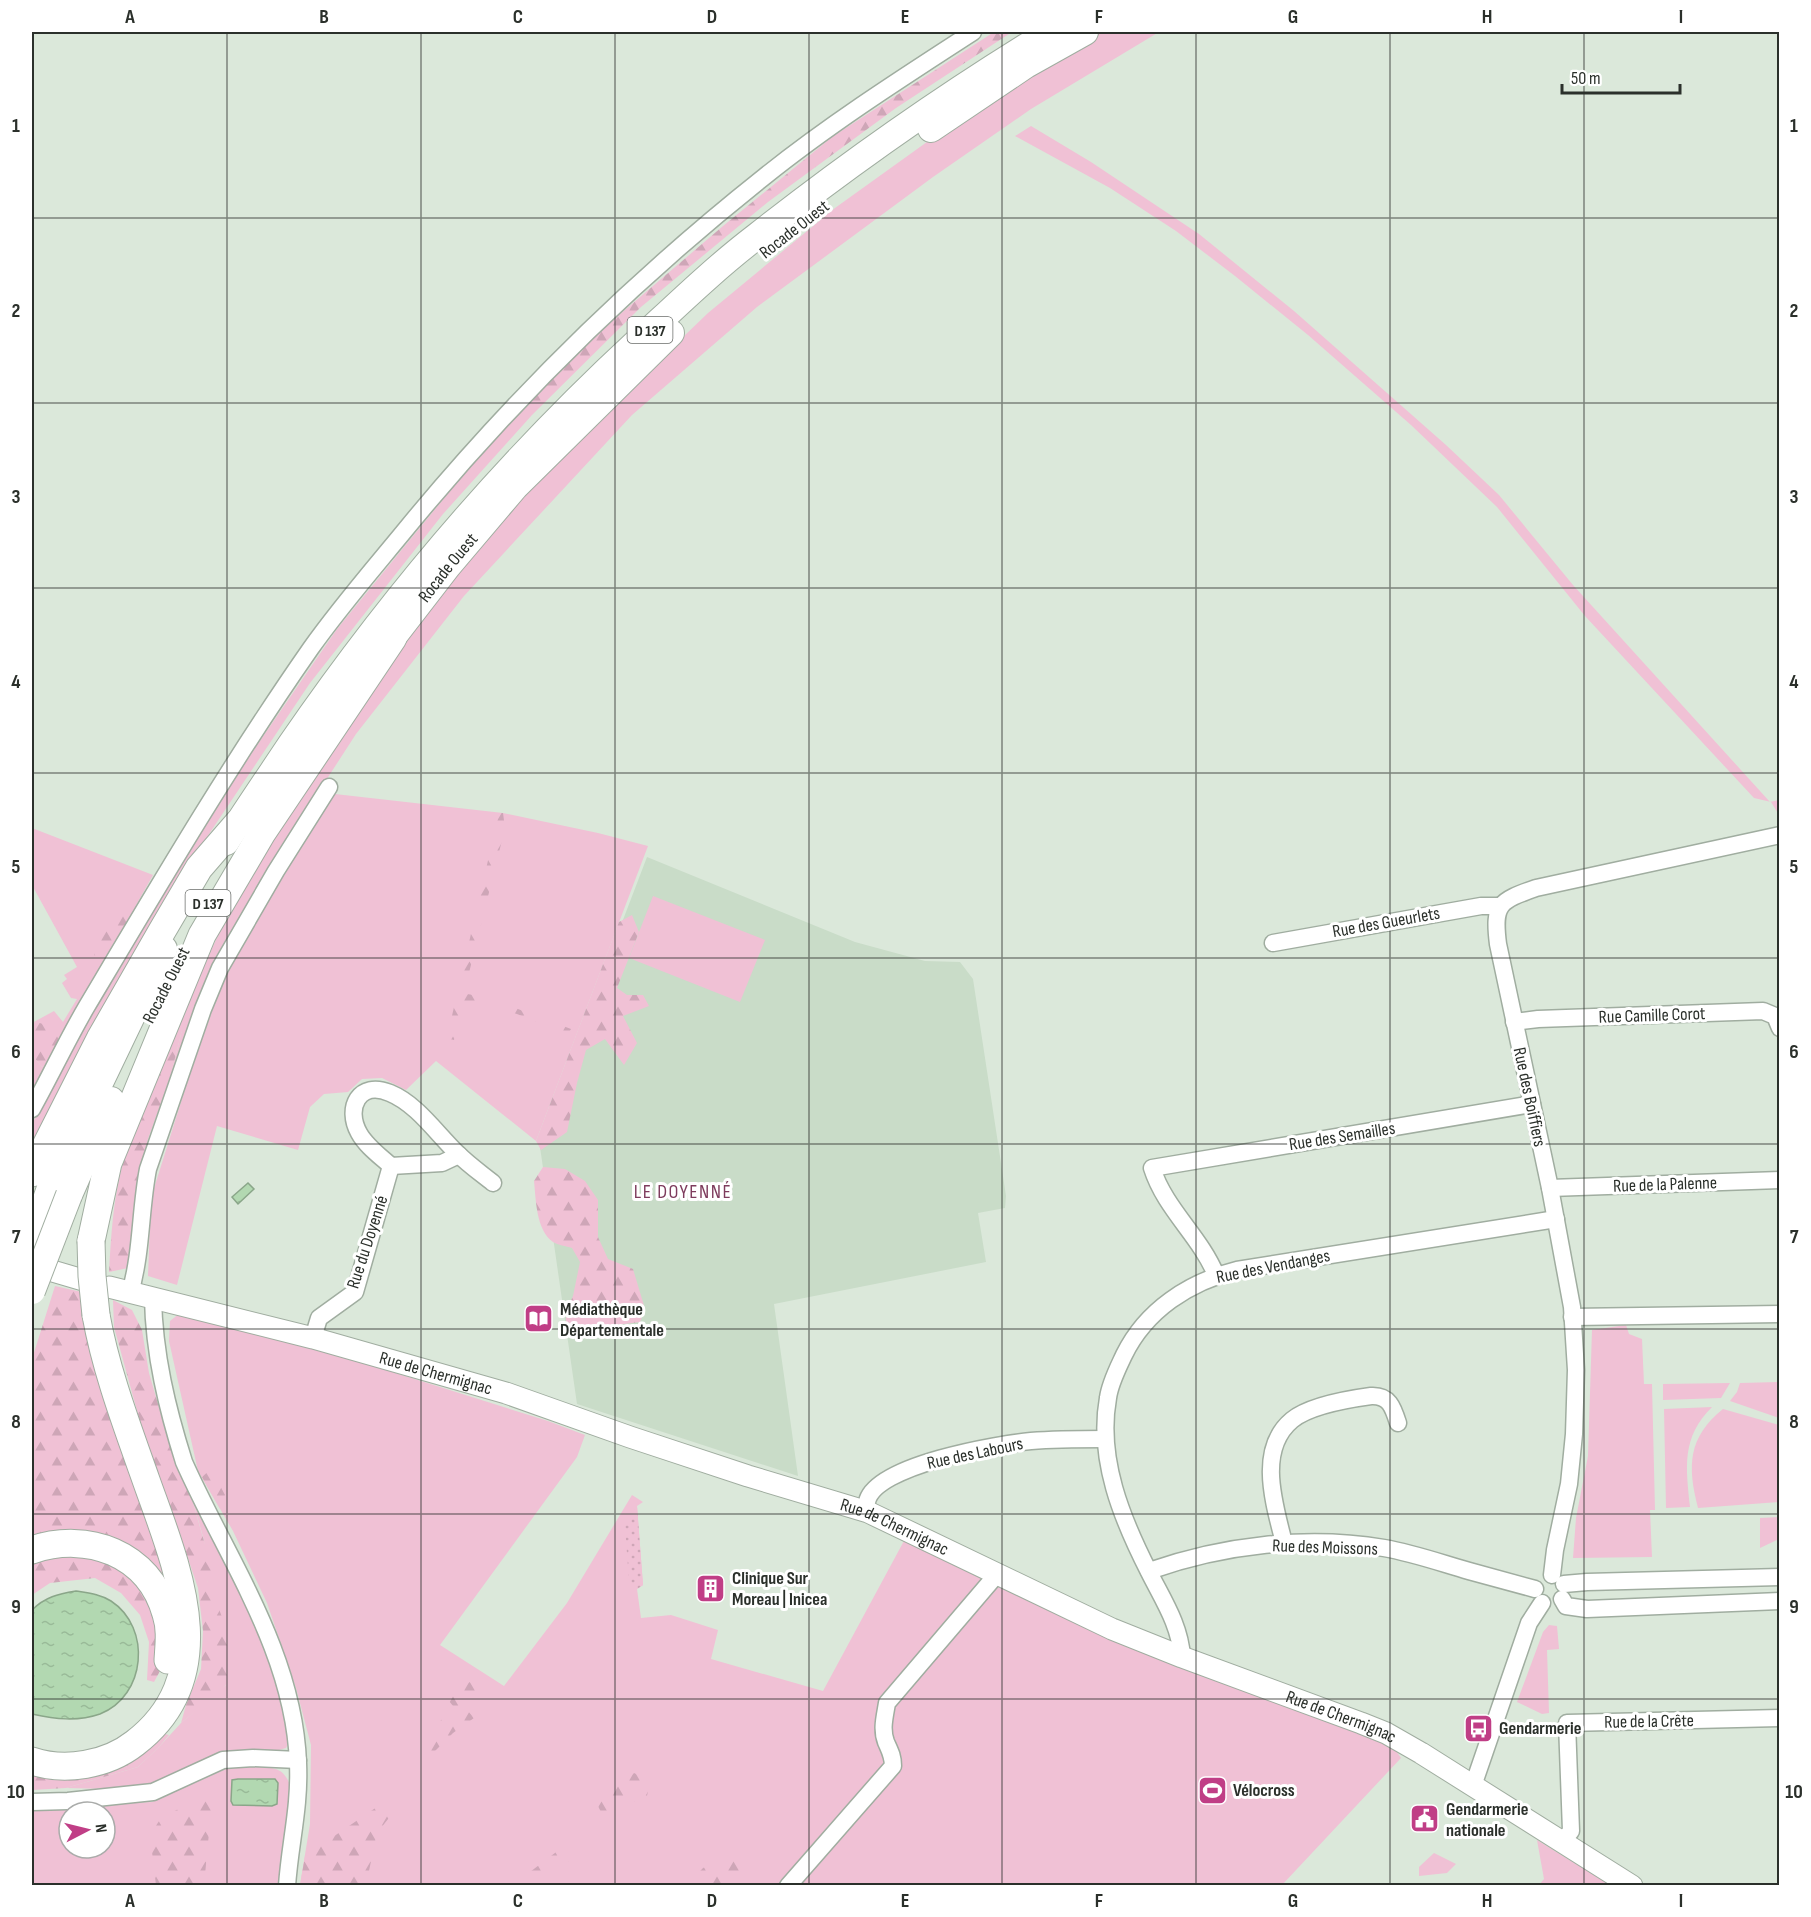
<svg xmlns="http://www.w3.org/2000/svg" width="1811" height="1917" font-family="'Sofia Sans Condensed',sans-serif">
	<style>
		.built { fill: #c9dcc8 }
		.green { fill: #f0c1d5; fill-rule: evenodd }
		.forest { fill: url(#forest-firs) }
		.garden { fill: url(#garden-dots) }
		.water { fill: url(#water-ripples); stroke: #8aa689; stroke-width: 1.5 }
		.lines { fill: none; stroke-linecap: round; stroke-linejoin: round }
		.minor-casing { stroke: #a0ada0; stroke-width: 19 }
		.tertiary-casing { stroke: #a0ada0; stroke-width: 23 }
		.primary-casing { stroke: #a0ada0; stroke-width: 28 }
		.trunk-casing { stroke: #a0ada0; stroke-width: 29 }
		.minor { stroke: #fff; stroke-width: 16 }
		.tertiary { stroke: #fff; stroke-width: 21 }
		.primary { stroke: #fff; stroke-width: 26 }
		.trunk { stroke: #fff; stroke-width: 27 }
		.primary-bridge-casing { stroke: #a0ada0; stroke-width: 28; stroke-linecap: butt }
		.trunk-bridge-casing { stroke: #a0ada0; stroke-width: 29; stroke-linecap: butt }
		.primary-bridge { stroke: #fff; stroke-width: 26 }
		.trunk-bridge { stroke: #fff; stroke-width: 27 }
		.grid { fill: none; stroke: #2b302b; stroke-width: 1.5; stroke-opacity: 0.55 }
		.labels { text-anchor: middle; stroke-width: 6; stroke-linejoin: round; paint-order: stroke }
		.shield { fill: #fff; stroke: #6b6e6b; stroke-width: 1.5 }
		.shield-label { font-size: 16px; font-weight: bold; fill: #2b302b }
		.street-label { font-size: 18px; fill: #2b302b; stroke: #fff }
		.poi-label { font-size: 18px; font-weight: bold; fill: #2b302b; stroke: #fff; text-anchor: start }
		.neighbourhood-label { font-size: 20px; letter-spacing: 1.5px; fill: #7e3c5d; stroke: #fff }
		.neatline { fill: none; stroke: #2b302b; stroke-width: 2 }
		.grid-label { font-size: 20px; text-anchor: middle; font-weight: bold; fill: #2b302b }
	</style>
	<defs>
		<pattern id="forest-firs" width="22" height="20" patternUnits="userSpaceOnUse" patternTransform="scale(1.5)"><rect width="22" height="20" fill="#f0c1d5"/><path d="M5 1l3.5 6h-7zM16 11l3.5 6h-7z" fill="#cea6b7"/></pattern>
		<pattern id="garden-dots" width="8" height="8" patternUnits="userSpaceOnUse" patternTransform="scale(1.5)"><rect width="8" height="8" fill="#f0c1d5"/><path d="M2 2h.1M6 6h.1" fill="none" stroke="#cea6b7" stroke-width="1.8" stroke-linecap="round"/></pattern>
		<pattern id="water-ripples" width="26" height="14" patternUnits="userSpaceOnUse" patternTransform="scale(1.5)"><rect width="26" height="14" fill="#b2d8b1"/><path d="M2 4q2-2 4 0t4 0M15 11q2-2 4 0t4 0" fill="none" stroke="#99ba98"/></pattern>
	</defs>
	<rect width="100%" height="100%" fill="#dbe8da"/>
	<!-- built -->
	<polygon class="built" points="647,857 855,942 925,961 960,962 973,979 1006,1196 1005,1208 978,1213 986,1262 774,1304 798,1476 577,1404 539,1140"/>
	<!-- green -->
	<g class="green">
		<polygon points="1100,32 1159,32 1031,109 933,177 757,307 632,415 464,596 356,734 266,873 211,971 170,1078 182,1030 136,1125 177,1025 246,874 342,725 477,549 551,464 708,313 835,208 952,124"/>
		<polygon points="1031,126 1091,162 1199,234 1294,311 1446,445 1499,495 1573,585 1770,802 1779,800 1779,815 1771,802 1754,798 1585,616 1497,507 1411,425 1308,335 1235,276 1176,231 1110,188 1015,136"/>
		<polygon points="524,407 524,415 532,415 443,514 310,683 203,843 32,1157 32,1124 121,960 242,767 337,629 503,426"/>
		<polygon points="335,794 503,813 598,833 648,846 536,1141 436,1061 406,1090 382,1078 362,1079 348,1092 324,1094 310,1107 298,1150 217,1126 177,1285 148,1276 151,1198 186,1086 224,976 263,906"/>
		<polygon points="32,828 153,875 61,1039 36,1022 32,1023 54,1011 63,1022 77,999 71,998 62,983 67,979 64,975 77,967 32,885"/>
		<polygon points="653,896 765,940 740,1002 629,958"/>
		<polygon points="32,1055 42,1067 47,1064 32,1090"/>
		<polygon points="180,1313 281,1337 548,1421 585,1435 577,1457 440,1645 504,1686 567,1603 632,1495 643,1502 637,1506 643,1585 637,1589 641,1618 671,1615 718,1630 711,1659 823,1691 905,1539 1326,1710 1394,1748 1401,1758 1282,1885 300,1885 310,1824 311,1745 296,1688 267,1603 233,1531 198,1471 169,1341 170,1321"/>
		<polygon points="1626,1325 1629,1334 1642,1339 1644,1384 1652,1384 1655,1510 1650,1510 1652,1557 1573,1558 1576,1518 1588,1456 1592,1330"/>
		<polygon points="1779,1382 1779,1418 1730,1401 1737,1392 1740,1383"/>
		<polygon points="1730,1383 1721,1398 1663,1400 1663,1384"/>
		<path d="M1712,1407c-31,31 -26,60 -22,100l-24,1 -2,-99z"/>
		<path d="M1723,1409l56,16v77l-81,6c-11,-42 -10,-71 25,-99z"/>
		<polygon points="190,1492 248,1607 279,1684 290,1740 286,1748 160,1783 110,1789 66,1788 138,1767 159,1747 181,1723 226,1685 207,1580 204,1540"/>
		<polygon points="1779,1517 1779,1539 1760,1548 1760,1518"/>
		<polygon points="1549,1625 1557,1626 1559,1649 1547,1650 1549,1713 1542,1714 1517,1702 1543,1632"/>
		<path d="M255,1766c20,3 28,0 36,21l-9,98h-250v-77l120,-6 78,-35zM69,1812h36v36h-36z"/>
		<polygon points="1537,1840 1610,1885 1539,1885 1544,1879"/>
		<polygon points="1434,1853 1456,1864 1447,1873 1419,1876 1419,1867"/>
		<polygon points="1769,1883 1769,1885 1705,1885 1705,1884"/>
	</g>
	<!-- forest -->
	<g class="forest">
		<polygon points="994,32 1012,32 896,108 768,202 641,307 532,415 524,415 524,407 591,339 723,226 832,137"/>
		<path d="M499,813h4l2,15 -40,161 2,5 19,3 85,32 -3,5c-26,-8 -82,-39 -107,-26l-7,32 -4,-1 -2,-6z"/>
		<polygon points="122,903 137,905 107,957 95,959 94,951"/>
		<polygon points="632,915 639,932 617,988 627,995 643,995 649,1006 623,1016 637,1043 624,1065 605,1039 586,1050 577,1083 567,1132 541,1150 536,1141 619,922"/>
		<polygon points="36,1022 58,1028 61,1039 47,1064 42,1067 32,1055 32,1023"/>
		<path d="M183,1026l-13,52 -22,61 -14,65 -3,48 -3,16 -19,4c2,-35 4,-71 13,-106 15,-49 39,-94 61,-140z"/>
		<path d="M543,1167l22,2 20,12 13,19v37l10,22 25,10 12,40 -5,13 -64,8 -10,-7v-11l7,-16 7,-34 -8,-14c-6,-2 -14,-3 -19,-6 -17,-12 -17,-42 -19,-61z"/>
		<polygon points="55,1286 86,1293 179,1602 135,1555 32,1545 32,1359"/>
		<path d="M113,1300l19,10 10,20 7,43 16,55 25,64 22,77 -5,11c10,25 39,83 17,107 -12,13 -29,24 -43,36l5,-18 15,-36 2,-38 -5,-43 -24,-71 -32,-88 -28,-102z"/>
		<polygon points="211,1469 225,1495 220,1509 202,1477"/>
		<polygon points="85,1555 122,1567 154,1602 163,1648 160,1671 154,1682 147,1680 149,1642 140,1615 121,1593 95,1578 50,1583 32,1595 32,1563 41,1557"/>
		<polygon points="444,1676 459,1687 470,1682 478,1690 467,1710 474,1718 453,1733 427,1759 415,1751 453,1706 442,1692"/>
		<polygon points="165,1734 169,1735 159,1747 138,1767 66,1788 32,1790 32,1771 133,1760"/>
		<polygon points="634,1773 650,1780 647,1796 624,1806 605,1820 598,1806 599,1800"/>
		<polygon points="213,1791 204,1885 156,1885 150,1835 161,1818"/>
		<polygon points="390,1798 392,1814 377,1833 366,1885 300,1885 305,1856"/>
		<polygon points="568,1843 575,1849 573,1858 550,1875 528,1880 526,1875"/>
		<path d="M725,1857l14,3c11,33 -33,26 -52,25l16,-17z"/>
	</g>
	<!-- garden -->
	<polygon class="garden" points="637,1506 643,1585 637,1589 629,1581 625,1526"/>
	<!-- water -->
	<g class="water">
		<polygon points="248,1183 254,1189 238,1204 232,1197"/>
		<path d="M76,1591c12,2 24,3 35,10 41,27 35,95 -11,113 -23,8 -45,5 -68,0v-104c13,-13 26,-16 44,-19z"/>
		<polygon points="238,1779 275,1779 278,1783 277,1804 272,1806 233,1805 231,1801 232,1780"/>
	</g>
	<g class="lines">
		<defs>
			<g id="minor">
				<polyline points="1273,943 1481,906 1500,906"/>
				<polyline points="1514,1022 1538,1019 1763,1011 1775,1016 1780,1028"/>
				<path d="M32,1109c19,-34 35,-69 55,-103 72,-121 143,-242 224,-358 29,-41 63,-80 95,-119 106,-129 227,-248 358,-352 66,-53 138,-99 209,-145"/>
				<polyline points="391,1166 442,1163 459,1155"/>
				<polyline points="1550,1188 1780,1180"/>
				<path d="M1216,1275c-16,-39 -51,-66 -64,-107l380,-64"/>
				<path d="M130,1293c12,-41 10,-83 18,-124l55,-160 17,-41 56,-97 53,-84"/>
				<path d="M153,1298c1,56 14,110 31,164 43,97 110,190 114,301 2,44 -8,80 -11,123"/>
				<polyline points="1572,1317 1780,1314"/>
				<path d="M313,1338l6,-20 36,-26 36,-126c-11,-10 -25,-20 -32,-33 -14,-25 0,-53 31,-40 27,11 47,41 68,61 11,11 24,20 35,29"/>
				<path d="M868,1512c-1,-4 -2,-7 -1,-10 7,-37 132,-58 164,-61 25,-2 50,-2 74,-2"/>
				<path d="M1284,1543c-9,-37 -28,-93 8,-123 17,-14 57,-21 79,-24 18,-1 22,11 27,27"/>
				<path d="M1149,1571c74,-26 158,-36 235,-23 29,5 57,15 85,23 22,6 44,12 66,18"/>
				<path d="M1552,1575l3,-25 14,-66 5,-50 2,-64 -4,-63 -22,-119 -52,-244c-5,-40 1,-43 38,-56l244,-53"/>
				<polyline points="1564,1584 1587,1582 1780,1577"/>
				<polyline points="1562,1599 1566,1606 1587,1609 1780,1601"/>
				<path d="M1182,1657c-2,-32 -19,-57 -33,-85 -27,-53 -52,-113 -41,-174 2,-15 10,-30 16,-43 22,-45 65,-73 113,-85l319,-51"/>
				<polyline points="1473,1786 1529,1623 1542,1603"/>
				<polyline points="32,1802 68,1801 153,1792 223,1760 253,1758 298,1760"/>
				<polyline points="1563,1841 1571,1831 1567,1723 1780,1718"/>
				<path d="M788,1886l105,-120c0,-10 -3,-15 -7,-24 -5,-13 -1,-26 1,-39l111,-130"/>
			</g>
			<g id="tertiary">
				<polyline points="32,1265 83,1280"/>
				<path id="s1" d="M109,1287l204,51 193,55 124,44 118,39 120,36 244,117 70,28 179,66 25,10 35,20 211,133"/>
			</g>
			<g id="primary">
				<polyline points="931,129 1026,65 1085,32"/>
				<path id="s2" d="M380,654l68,-88 67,-79 156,-154"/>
				<path d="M226,842c21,-33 43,-65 65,-98 101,-147 216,-282 347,-403 39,-36 77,-73 119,-105 94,-74 191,-142 293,-204"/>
				<polyline points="69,1195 111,1100"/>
				<polyline points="32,1240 51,1185 164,949"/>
			</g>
			<g id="trunk">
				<polyline points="32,1173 100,1039 162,931 199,868 238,823"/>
				<polyline points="91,1241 108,1163 202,935 262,833 393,638"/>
				<path d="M32,1550c55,-19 117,3 134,64 5,15 3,30 2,46"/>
				<path d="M32,1761c33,11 75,4 103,-18 90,-69 41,-178 11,-263 -19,-54 -40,-109 -50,-165"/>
			</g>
		</defs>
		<!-- minor casing -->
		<use href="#minor" class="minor-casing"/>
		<!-- tertiary casing -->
		<use href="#tertiary" class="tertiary-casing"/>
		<!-- primary casing -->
		<use href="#primary" class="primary-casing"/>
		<!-- trunk casing -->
		<use href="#trunk" class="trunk-casing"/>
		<!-- minor -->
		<use href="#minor" class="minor"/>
		<!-- tertiary -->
		<use href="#tertiary" class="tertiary"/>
		<!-- primary -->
		<use href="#primary" class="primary"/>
		<!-- trunk -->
		<use href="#trunk" class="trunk"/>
		<defs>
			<polyline id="primary-bridge" points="32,1291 69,1195"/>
			<polyline id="trunk-bridge" points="91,1241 92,1276 96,1315"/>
		</defs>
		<!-- primary-bridge casing -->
		<use href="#primary-bridge" class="primary-bridge-casing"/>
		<!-- trunk-bridge casing -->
		<use href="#trunk-bridge" class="trunk-bridge-casing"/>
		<!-- primary-bridge -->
		<use href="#primary-bridge" class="primary-bridge"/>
		<!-- trunk-bridge -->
		<use href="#trunk-bridge" class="trunk-bridge"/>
	</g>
	<!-- grid -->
	<path class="grid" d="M227,32v1854M421,32v1854M615,32v1854M809,32v1854M1002,32v1854M1196,32v1854M1390,32v1854M1584,32v1854M32,218h1748M32,403h1748M32,588h1748M32,773h1748M32,958h1748M32,1144h1748M32,1329h1748M32,1514h1748M32,1699h1748"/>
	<!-- icons -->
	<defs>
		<symbol id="library-square" viewBox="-11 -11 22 22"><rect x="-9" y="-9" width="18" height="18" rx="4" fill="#c03e86" stroke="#fff"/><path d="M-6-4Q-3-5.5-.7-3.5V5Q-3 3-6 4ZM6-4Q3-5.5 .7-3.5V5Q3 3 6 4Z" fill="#fff"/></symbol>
		<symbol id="building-square" viewBox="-11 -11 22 22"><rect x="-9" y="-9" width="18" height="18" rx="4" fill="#c03e86" stroke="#fff"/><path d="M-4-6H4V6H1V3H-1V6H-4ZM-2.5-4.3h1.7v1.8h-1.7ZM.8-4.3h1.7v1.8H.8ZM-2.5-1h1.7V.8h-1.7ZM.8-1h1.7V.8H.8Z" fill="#fff"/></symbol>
		<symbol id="bus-square" viewBox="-11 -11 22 22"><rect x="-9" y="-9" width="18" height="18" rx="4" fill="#c03e86" stroke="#fff"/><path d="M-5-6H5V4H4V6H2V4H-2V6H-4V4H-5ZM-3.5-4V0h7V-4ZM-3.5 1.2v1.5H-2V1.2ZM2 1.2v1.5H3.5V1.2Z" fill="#fff"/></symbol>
		<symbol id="stadium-square" viewBox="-11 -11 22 22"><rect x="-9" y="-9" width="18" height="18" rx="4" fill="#c03e86" stroke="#fff"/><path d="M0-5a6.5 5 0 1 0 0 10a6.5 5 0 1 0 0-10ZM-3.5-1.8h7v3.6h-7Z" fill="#fff"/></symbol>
		<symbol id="civic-square" viewBox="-11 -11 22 22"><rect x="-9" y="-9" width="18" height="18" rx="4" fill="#c03e86" stroke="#fff"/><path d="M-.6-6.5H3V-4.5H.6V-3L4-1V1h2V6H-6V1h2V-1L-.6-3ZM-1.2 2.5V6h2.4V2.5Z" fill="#fff"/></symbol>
	</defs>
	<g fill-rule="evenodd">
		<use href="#library-square" x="522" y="1302" width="33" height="33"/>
		<use href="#building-square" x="694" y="1572" width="33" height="33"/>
		<use href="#bus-square" x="1462" y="1712" width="33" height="33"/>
		<use href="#stadium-square" x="1196" y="1774" width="33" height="33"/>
		<use href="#civic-square" x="1408" y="1802" width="33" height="33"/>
	</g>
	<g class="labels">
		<!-- shield labels -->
		<g class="shield">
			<rect x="627.5" y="317" width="45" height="26" rx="4.5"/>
			<rect x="185.5" y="890" width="45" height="26" rx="4.5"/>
		</g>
		<g class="shield-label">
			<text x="650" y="336">D 137</text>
			<text x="208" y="909">D 137</text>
		</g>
		<!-- street labels -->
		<g class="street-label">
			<text transform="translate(794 229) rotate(-38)" y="6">Rocade Ouest</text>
			<text dy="6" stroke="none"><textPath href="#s2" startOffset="110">Rocade Ouest</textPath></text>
			<text transform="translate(1386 922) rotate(-10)" y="6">Rue des Gueurlets</text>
			<text transform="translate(166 985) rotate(-63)" y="6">Rocade Ouest</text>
			<text transform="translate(1652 1015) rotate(-2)" y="6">Rue Camille Corot</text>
			<text transform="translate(1530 1097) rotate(78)" y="6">Rue des Boiffiers</text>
			<text transform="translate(1342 1136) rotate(-9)" y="6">Rue des Semailles</text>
			<text transform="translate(1665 1184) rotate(-2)" y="6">Rue de la Palenne</text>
			<text transform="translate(367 1242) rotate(-72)" y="6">Rue du Doyenné</text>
			<text transform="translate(1273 1266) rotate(-11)" y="6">Rue des Vendanges</text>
			<text dy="6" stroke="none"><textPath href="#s1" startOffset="338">Rue de Chermignac</textPath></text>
			<text transform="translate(975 1453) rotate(-12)" y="6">Rue des Labours</text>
			<text dy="6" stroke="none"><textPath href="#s1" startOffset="822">Rue de Chermignac</textPath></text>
			<text transform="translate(1325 1547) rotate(2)" y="6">Rue des Moissons</text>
			<text dy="6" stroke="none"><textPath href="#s1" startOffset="1308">Rue de Chermignac</textPath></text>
			<text transform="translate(1649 1721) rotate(-1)" y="6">Rue de la Crête</text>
		</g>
		<!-- poi labels -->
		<g class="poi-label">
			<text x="560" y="1315">Médiathèque<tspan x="560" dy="21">Départementale</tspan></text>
			<text x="732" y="1584">Clinique Sur<tspan x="732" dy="21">Moreau | Inicea</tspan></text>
			<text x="1499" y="1734">Gendarmerie</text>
			<text x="1233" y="1796">Vélocross</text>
			<text x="1446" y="1815">Gendarmerie<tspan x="1446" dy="21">nationale</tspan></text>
		</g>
		<!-- neighbourhood labels -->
		<g class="neighbourhood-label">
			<text x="683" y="1198">LE DOYENNÉ</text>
		</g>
	</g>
	<!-- border -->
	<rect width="1811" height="1917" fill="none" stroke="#ffffff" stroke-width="66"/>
	<!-- north arrow -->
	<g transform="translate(87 1830) rotate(83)"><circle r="28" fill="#ffffff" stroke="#aaacaa" stroke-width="1.5"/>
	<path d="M0-4.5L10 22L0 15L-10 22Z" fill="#c03e86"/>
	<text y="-9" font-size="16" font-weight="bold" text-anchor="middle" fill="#2b302b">N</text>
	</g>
	<!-- scale -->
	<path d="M1562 84v9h118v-9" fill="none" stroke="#2b302b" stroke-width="3"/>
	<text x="1571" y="84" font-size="18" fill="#2b302b" stroke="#ffffff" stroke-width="4.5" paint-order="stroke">50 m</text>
	<rect x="33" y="33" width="1745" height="1851" class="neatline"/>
	<g class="grid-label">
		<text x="130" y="23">A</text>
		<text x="324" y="23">B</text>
		<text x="518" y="23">C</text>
		<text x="712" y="23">D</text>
		<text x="905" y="23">E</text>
		<text x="1099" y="23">F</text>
		<text x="1293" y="23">G</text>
		<text x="1487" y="23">H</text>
		<text x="1681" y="23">I</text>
		<text x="16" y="132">1</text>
		<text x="1794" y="132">1</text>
		<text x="16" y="317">2</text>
		<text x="1794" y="317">2</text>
		<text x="16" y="503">3</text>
		<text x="1794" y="503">3</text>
		<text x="16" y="688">4</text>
		<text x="1794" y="688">4</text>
		<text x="16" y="873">5</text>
		<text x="1794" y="873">5</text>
		<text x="16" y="1058">6</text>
		<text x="1794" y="1058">6</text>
		<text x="16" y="1243">7</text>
		<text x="1794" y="1243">7</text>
		<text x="16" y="1428">8</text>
		<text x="1794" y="1428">8</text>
		<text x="16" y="1613">9</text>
		<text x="1794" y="1613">9</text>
		<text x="16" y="1798">10</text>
		<text x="1794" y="1798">10</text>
		<text x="130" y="1907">A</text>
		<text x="324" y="1907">B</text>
		<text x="518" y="1907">C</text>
		<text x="712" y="1907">D</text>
		<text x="905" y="1907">E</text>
		<text x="1099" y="1907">F</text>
		<text x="1293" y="1907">G</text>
		<text x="1487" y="1907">H</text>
		<text x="1681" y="1907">I</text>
	</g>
</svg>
